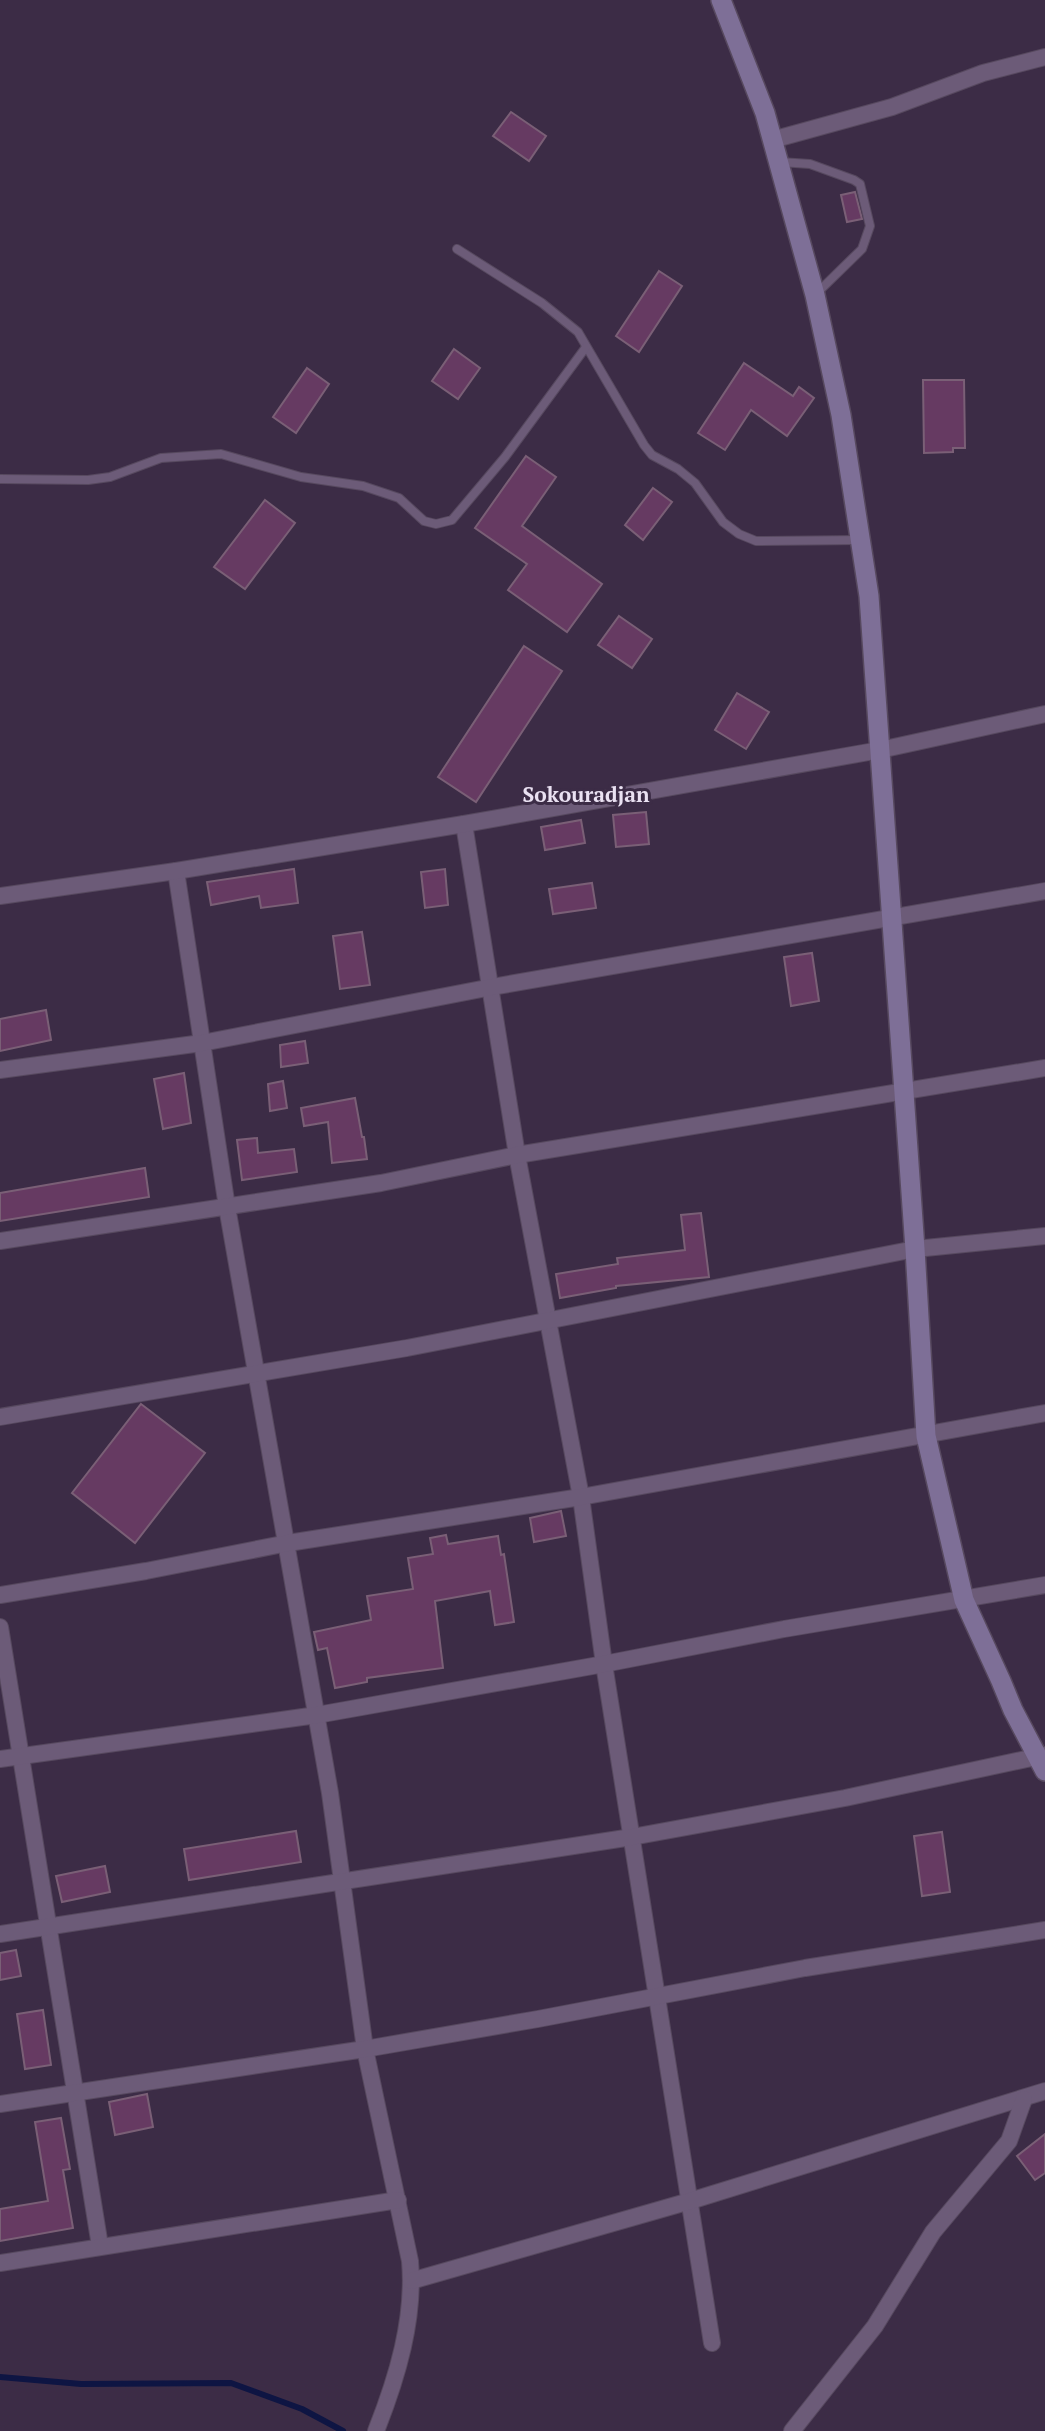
<svg xmlns="http://www.w3.org/2000/svg" width="1045" height="2431" font-family="'PT Serif',serif">
	<style>
		.lines { fill: none; stroke-linecap: round; stroke-linejoin: round }
		.stream { stroke: #0e1543; stroke-width: 6 }
		.building { fill: #663a62; stroke: #7a5f76; stroke-width: 2 }
		.service-casing { stroke: #57495f; stroke-width: 10 }
		.minor-casing { stroke: #57495f; stroke-width: 18 }
		.secondary-casing { stroke: #57495f; stroke-width: 22 }
		.service { stroke: #6c5b78; stroke-width: 8 }
		.minor { stroke: #6c5b78; stroke-width: 16 }
		.secondary { stroke: #7e6f97; stroke-width: 19 }
		.labels { text-anchor: middle; stroke-width: 6; stroke-linejoin: round; paint-order: stroke }
		.neighbourhood-label { font-size: 21px; font-weight: bold; fill: #eae1f2; stroke: #3c2c46 }
	</style>
	<rect width="100%" height="100%" fill="#3c2c46"/>
	<g class="lines">
		<!-- stream -->
		<polyline class="stream" points="0,2377 81,2384 231,2383 302,2409 343,2431"/>
	</g>
	<!-- building -->
	<g class="building">
		<polygon points="511,112 546,136 529,161 493,136"/>
		<polygon points="855,192 862,219 847,222 841,195"/>
		<polygon points="659,271 682,286 639,352 616,336"/>
		<polygon points="454,349 480,368 458,399 432,381"/>
		<polygon points="744,363 793,396 799,387 814,398 787,436 751,410 725,450 698,433"/>
		<polygon points="307,368 329,384 296,433 273,417"/>
		<polygon points="923,380 964,380 965,448 953,448 953,452 924,453"/>
		<polygon points="526,456 556,477 522,526 602,584 567,632 508,590 527,564 475,528"/>
		<polygon points="653,488 672,502 643,540 625,525"/>
		<polygon points="265,500 295,523 245,589 214,567"/>
		<polygon points="619,616 652,639 632,668 598,645"/>
		<polygon points="524,646 562,671 476,802 438,777"/>
		<polygon points="737,693 769,712 746,749 715,730"/>
		<polygon points="646,812 649,844 616,847 613,815"/>
		<polygon points="581,820 585,843 545,850 541,827"/>
		<polygon points="294,869 298,903 261,908 259,896 211,905 207,882"/>
		<polygon points="445,869 448,905 425,908 421,872"/>
		<polygon points="592,883 596,908 553,914 549,889"/>
		<polygon points="362,932 370,985 340,989 333,936"/>
		<polygon points="812,953 819,1001 791,1006 784,957"/>
		<polygon points="46,1010 51,1040 0,1051 0,1019"/>
		<polygon points="305,1041 308,1063 281,1067 280,1045"/>
		<polygon points="184,1073 191,1123 163,1129 154,1079"/>
		<polygon points="283,1081 287,1108 270,1111 268,1084"/>
		<polygon points="355,1098 362,1137 364,1137 367,1159 332,1163 328,1122 304,1126 301,1108"/>
		<polygon points="257,1138 258,1153 294,1149 297,1172 242,1180 237,1140"/>
		<polygon points="145,1168 149,1197 0,1221 0,1193"/>
		<polygon points="701,1213 709,1277 616,1286 616,1288 560,1298 556,1274 618,1264 617,1258 685,1250 681,1215"/>
		<polygon points="141,1404 205,1453 135,1543 72,1493"/>
		<polygon points="561,1511 566,1536 534,1542 530,1518"/>
		<polygon points="446,1535 448,1544 498,1536 501,1555 504,1554 514,1622 495,1625 490,1591 435,1601 443,1668 367,1678 367,1682 335,1688 327,1648 318,1650 314,1632 371,1620 367,1596 413,1589 408,1558 433,1554 430,1538"/>
		<polygon points="296,1831 301,1862 189,1880 184,1849"/>
		<polygon points="942,1832 950,1892 922,1896 914,1836"/>
		<polygon points="105,1866 110,1892 62,1902 56,1876"/>
		<polygon points="16,1950 21,1976 0,1980 0,1953"/>
		<polygon points="43,2010 51,2065 25,2069 17,2014"/>
		<polygon points="147,2094 153,2127 115,2135 109,2102"/>
		<polygon points="61,2118 70,2169 63,2170 73,2228 0,2241 0,2209 48,2201 35,2122"/>
		<polygon points="1045,2134 1045,2173 1035,2180 1017,2156"/>
	</g>
	<g class="lines">
		<defs>
			<g id="service">
				<polyline points="780,162 810,164 854,180 860,184 870,226 862,249 817,293"/>
				<polyline points="457,249 542,303 578,332 644,445 652,455 678,469 695,483 723,522 739,534 756,541 860,540"/>
				<polyline points="0,479 88,480 110,477 161,458 221,454 301,477 363,486 399,498 424,521 436,524 452,520 505,457 586,347"/>
			</g>
			<g id="minor">
				<polyline points="772,140 892,107 983,73 1045,57"/>
				<polyline points="464,824 517,1155 581,1497 604,1664 712,2343"/>
				<path d="M176,871l51,336 103,586 35,256 45,212c5,58 -13,117 -34,170"/>
				<polyline points="0,896 176,871 464,824 880,750 1045,714"/>
				<polyline points="0,1070 202,1043 492,987 1045,891"/>
				<polyline points="0,1241 381,1183 517,1155 1045,1068"/>
				<polyline points="0,1417 407,1348 915,1249 1045,1236"/>
				<polyline points="0,1595 146,1571 288,1543 581,1497 1045,1413"/>
				<polyline points="0,1627 100,2246"/>
				<polyline points="0,1759 317,1715 604,1664 784,1629 1045,1585"/>
				<polyline points="0,1934 632,1837 845,1798 1045,1755"/>
				<polyline points="0,2104 365,2049 538,2019 805,1968 1045,1930"/>
				<polyline points="0,2263 398,2200"/>
				<polyline points="411,2281 690,2201 1045,2091"/>
				<polyline points="792,2431 875,2326 933,2232 1009,2141 1024,2099"/>
			</g>
			<polyline id="secondary" points="721,0 765,113 815,295 841,415 869,596 915,1249 926,1436 964,1600 1001,1681 1013,1710 1045,1771"/>
		</defs>
		<!-- service casing -->
		<use href="#service" class="service-casing"/>
		<!-- minor casing -->
		<use href="#minor" class="minor-casing"/>
		<!-- secondary casing -->
		<use href="#secondary" class="secondary-casing"/>
		<!-- service -->
		<use href="#service" class="service"/>
		<!-- minor -->
		<use href="#minor" class="minor"/>
		<!-- secondary -->
		<use href="#secondary" class="secondary"/>
	</g>
	<g class="labels">
		<!-- neighbourhood labels -->
		<g class="neighbourhood-label">
			<text x="586" y="802">Sokouradjan</text>
		</g>
	</g>
</svg>
